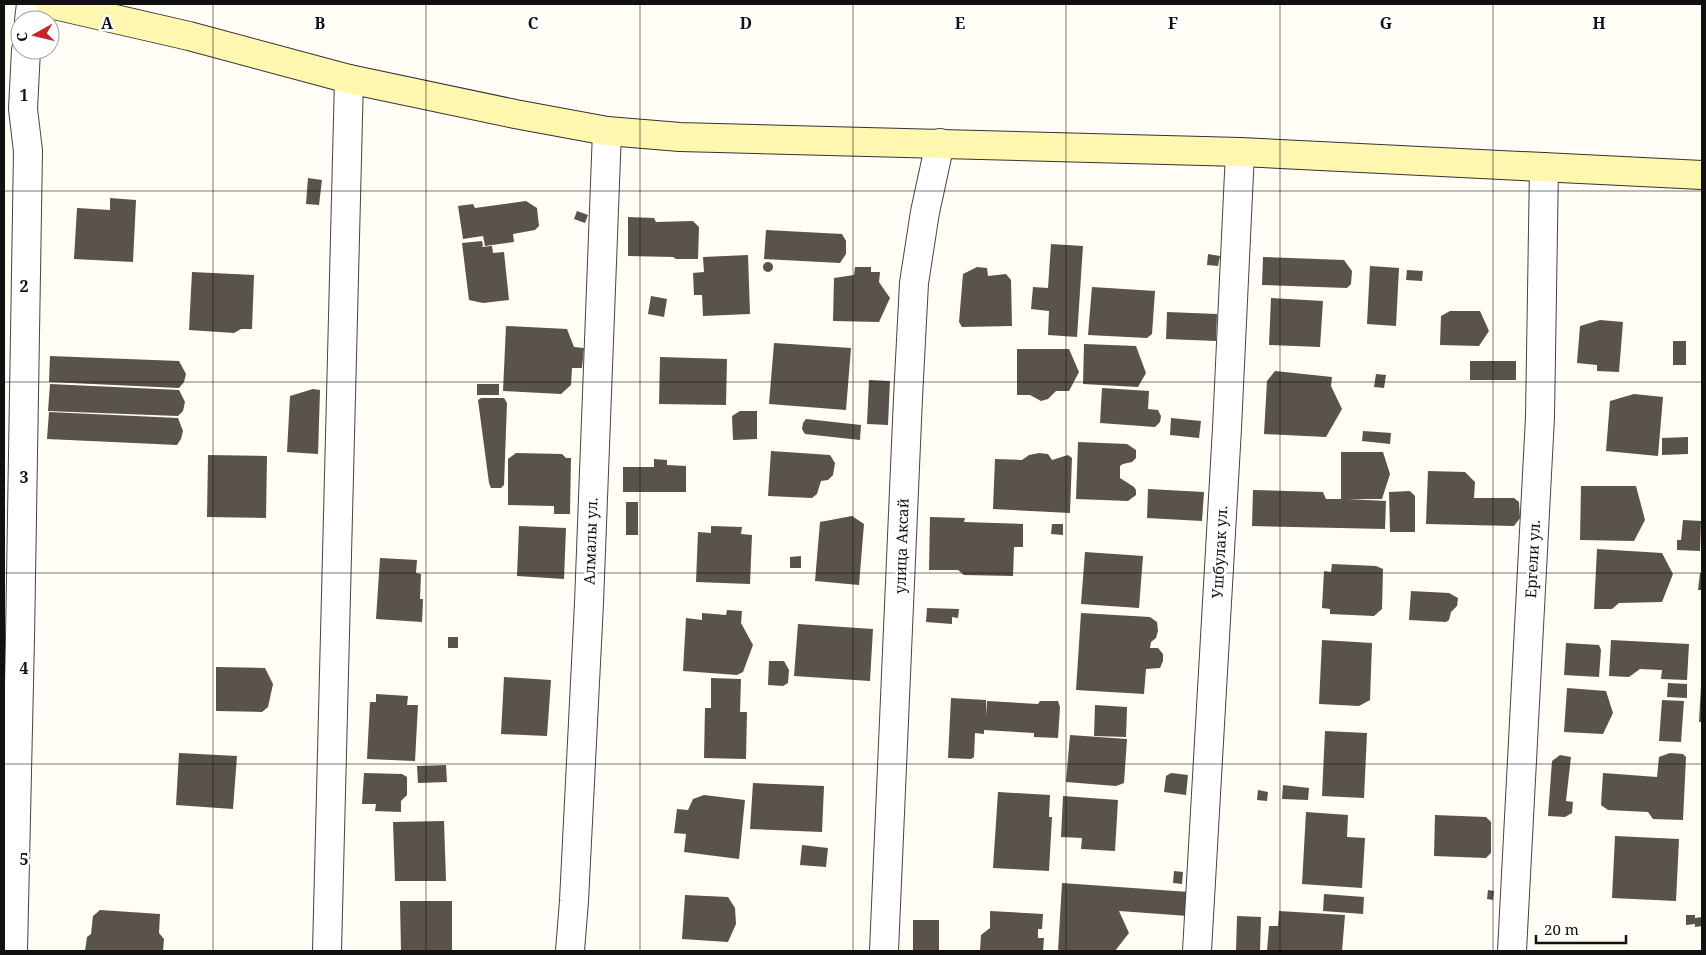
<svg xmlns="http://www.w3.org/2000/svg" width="1706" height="955" font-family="'Noto Serif',serif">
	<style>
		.building { fill: #5a524d }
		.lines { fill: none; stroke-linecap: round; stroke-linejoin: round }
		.street-casing { stroke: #444; stroke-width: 30 }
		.secondary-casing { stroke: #333; stroke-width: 30 }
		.street { stroke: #fff; stroke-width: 28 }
		.secondary { stroke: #fff6b0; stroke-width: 28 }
		.grid { fill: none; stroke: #111; stroke-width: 1; stroke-opacity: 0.55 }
		.labels { text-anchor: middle; stroke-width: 5; stroke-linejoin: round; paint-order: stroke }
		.street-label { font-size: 15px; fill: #111; stroke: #fff }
		.grid-label { font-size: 16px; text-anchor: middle; font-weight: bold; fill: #111; stroke: #fff; stroke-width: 5; stroke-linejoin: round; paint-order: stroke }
	</style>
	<rect width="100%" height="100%" fill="#fffdf5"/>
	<!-- building -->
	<g class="building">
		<polygon points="308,178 322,180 319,205 306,204"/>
		<polygon points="110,198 136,200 133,262 74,259 77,208 110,210"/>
		<polygon points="526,201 537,208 539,226 535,230 513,234 514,242 485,246 483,236 463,239 458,206 473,204 475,208"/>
		<polygon points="577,211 588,215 585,223 574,219"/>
		<polygon points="628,217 654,218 656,222 693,221 699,227 698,259 676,259 673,257 628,256"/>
		<polygon points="766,230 842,234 846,241 846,254 840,263 764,259"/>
		<polygon points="482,241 483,246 481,247 492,246 493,253 504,252 509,300 483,303 469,300 462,243"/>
		<polygon points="1051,244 1083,246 1077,337 1048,335 1049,311 1031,309 1033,287 1048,288"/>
		<polygon points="1208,254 1220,256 1218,266 1207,265"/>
		<polygon points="748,255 750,314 703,316 702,295 694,295 693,273 704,272 703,257"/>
		<polygon points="1263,257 1344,260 1352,271 1351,284 1347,288 1262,285"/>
		<circle cx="768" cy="267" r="5"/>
		<polygon points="1370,266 1399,268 1396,326 1367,324"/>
		<polygon points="855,267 871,267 871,272 880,272 879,282 890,298 879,322 833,321 834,278 854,275"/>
		<polygon points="977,267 987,268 988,276 1006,274 1011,280 1012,326 962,327 959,322 963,274"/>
		<polygon points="1407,270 1423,271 1422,281 1406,280"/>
		<polygon points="192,272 254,275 252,329 241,329 234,333 189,330"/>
		<polygon points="1092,287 1155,291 1152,334 1147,338 1088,335"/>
		<polygon points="651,296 667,299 664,317 648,314"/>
		<polygon points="1271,298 1323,301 1320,347 1269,345"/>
		<polygon points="1450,311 1480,311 1489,331 1479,346 1440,345 1441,316"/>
		<polygon points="1167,312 1217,314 1216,341 1166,339"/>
		<polygon points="1600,320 1623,322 1619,372 1597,371 1597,365 1577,363 1580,326"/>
		<polygon points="506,326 567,329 574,347 584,348 582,368 572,368 571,385 561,394 503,391"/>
		<rect x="1673" y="341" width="13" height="24"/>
		<polygon points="774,343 851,348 846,410 769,404"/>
		<polygon points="1084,344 1136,346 1146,373 1138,387 1083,384"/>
		<polygon points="1017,349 1069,349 1079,372 1069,391 1056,391 1048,399 1041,401 1030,395 1017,395"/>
		<polygon points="50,356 179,361 186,374 184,382 179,388 49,382"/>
		<polygon points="660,357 727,359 726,405 659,404"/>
		<rect x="1470" y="361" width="46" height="19"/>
		<polygon points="1275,371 1332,377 1331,386 1342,409 1326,437 1264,434 1267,381"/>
		<polygon points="1376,374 1386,375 1384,388 1374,387"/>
		<polygon points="869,380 890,381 888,425 867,424"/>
		<polygon points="50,384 179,390 185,402 183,411 178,416 48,411"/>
		<rect x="477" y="384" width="22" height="11"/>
		<polygon points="1102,388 1149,391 1148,409 1158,410 1161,416 1160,422 1155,427 1100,423"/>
		<polygon points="313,389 320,390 318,454 287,452 290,396"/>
		<polygon points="1634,394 1663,397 1658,456 1606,451 1610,401"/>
		<polygon points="481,398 504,398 507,403 504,485 501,488 491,488 489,483 478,400"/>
		<polygon points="740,411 757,411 757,439 733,440 732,416"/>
		<polygon points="49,412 178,418 183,431 181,439 177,445 47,439"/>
		<polygon points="1171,418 1201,421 1199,438 1170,435"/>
		<polygon points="806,419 861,425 860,440 805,434 802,429 803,423"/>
		<polygon points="1363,431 1391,433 1390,444 1362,441"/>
		<polygon points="1688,437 1688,454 1662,455 1662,438"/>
		<polygon points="1078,442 1127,444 1136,450 1136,458 1132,462 1123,464 1120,466 1120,478 1134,487 1136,490 1136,495 1128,501 1076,499"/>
		<polygon points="771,451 830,455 835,463 833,475 828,480 821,481 817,494 812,498 768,496"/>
		<polygon points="1341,452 1383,452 1390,474 1382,499 1348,499 1386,501 1385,529 1252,526 1253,490 1323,492 1326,499 1341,499"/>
		<polygon points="516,453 562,454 566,458 571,458 570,514 554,514 554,506 508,505 508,459"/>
		<polygon points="1039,453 1048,454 1052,460 1068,455 1072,458 1070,513 993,509 995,459 1022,460 1029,455"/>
		<polygon points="208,455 267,456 266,518 207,517"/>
		<polygon points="654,459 667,460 667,465 686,466 686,492 623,492 623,467 654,467"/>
		<polygon points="1428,471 1465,472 1475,482 1474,498 1514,498 1519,502 1520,518 1514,526 1426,524"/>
		<polygon points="1581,486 1636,486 1645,520 1634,541 1580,540"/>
		<polygon points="1148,489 1204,492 1202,521 1147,518"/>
		<polygon points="1410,491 1415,496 1415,532 1390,532 1389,492"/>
		<rect x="626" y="502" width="12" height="33"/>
		<polygon points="852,516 864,524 859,585 815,581 820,522"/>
		<polygon points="930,517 965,518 964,522 1023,524 1023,547 1014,547 1013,576 964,575 958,570 929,570"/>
		<polygon points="1683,520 1701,521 1700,551 1677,550 1677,540 1681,540"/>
		<polygon points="1052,524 1063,524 1063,535 1051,534"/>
		<polygon points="519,526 566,528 564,579 517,576"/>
		<polygon points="711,526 742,527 741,534 752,535 750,584 696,582 698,532 711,533"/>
		<polygon points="1597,549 1662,553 1673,574 1662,602 1619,603 1612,609 1594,609"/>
		<polygon points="1085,552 1143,556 1139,608 1081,604"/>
		<polygon points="801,556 801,568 790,568 790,557"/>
		<polygon points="380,558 417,560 416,573 421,574 420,599 423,599 422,622 376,619"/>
		<polygon points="1332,564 1376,566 1383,569 1382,609 1374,616 1330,614 1330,609 1322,608 1324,571 1331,572"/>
		<polygon points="1700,573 1702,573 1702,590 1698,590"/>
		<polygon points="1411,591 1449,593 1458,598 1457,606 1451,612 1449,620 1446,622 1409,620"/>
		<polygon points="927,608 959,609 958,618 952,617 952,624 926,622"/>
		<polygon points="727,610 742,611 741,623 753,645 743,672 737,675 683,671 686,618 702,620 702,613 726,615"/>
		<polygon points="1081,613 1150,617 1157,622 1158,631 1156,638 1151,642 1150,648 1158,648 1163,654 1163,661 1160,668 1146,669 1144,694 1076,690"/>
		<polygon points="798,624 873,629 870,681 794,676"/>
		<rect x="448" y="637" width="10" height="11"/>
		<polygon points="1322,640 1372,643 1370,700 1359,706 1319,704"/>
		<polygon points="1611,640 1689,644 1687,680 1661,679 1662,670 1640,669 1629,677 1609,676"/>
		<polygon points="1566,643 1599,645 1601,650 1599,677 1564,675"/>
		<polygon points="769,661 784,661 789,670 788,683 783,686 768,685"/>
		<polygon points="216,667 265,668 273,684 268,707 262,712 216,711"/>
		<polygon points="504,677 551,680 547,736 501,734"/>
		<polygon points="711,678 741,679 740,712 747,712 746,759 704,758 705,708 711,708"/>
		<polygon points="1668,683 1687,684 1687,698 1667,697"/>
		<polygon points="1701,686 1702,686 1702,722 1699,722"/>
		<polygon points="1567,688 1606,691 1613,713 1603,734 1564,732"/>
		<polygon points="376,694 408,696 407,705 418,705 415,761 367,759 370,702 376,702"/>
		<polygon points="951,698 986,700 986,716 987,701 1038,704 1040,701 1058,701 1060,707 1058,738 1034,737 1034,733 984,730 984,734 975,733 974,757 971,759 948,758"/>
		<polygon points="1662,700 1684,701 1681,742 1659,741"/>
		<polygon points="1095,705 1127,707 1126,737 1094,736"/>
		<polygon points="1325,731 1367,733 1364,798 1322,796"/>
		<polygon points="1070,735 1127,739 1124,783 1116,786 1066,782"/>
		<polygon points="179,753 237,756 233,809 176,805"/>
		<polygon points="1670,753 1683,754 1686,757 1683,820 1653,819 1648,812 1608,810 1601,805 1603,773 1657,777 1659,757"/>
		<polygon points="1560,755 1571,757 1566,801 1573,802 1572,813 1565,817 1548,816 1552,761"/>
		<polygon points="446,765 447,782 418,783 417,766"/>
		<polygon points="364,773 402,774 407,777 407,795 401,801 401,812 375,811 376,804 362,804"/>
		<polygon points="1171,773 1188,775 1186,795 1164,792 1166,776"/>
		<polygon points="753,783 824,786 822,832 750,829"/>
		<polygon points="1283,785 1309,788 1308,800 1282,799"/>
		<polygon points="1258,790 1268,792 1267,801 1257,800"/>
		<polygon points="998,792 1050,795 1049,817 1052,817 1049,871 993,868"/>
		<polygon points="704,795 745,800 739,859 684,852 686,834 674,833 677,809 688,810 693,799"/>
		<polygon points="1063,796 1118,800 1115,851 1081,849 1082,838 1061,837"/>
		<polygon points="1306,812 1348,815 1347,837 1365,838 1362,888 1302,884"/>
		<polygon points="1435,815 1486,817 1491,822 1491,853 1486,858 1434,856"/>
		<polygon points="444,821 446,881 395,881 393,822"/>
		<polygon points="1615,836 1679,839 1676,901 1612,898"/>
		<polygon points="802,845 828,848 826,867 800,865"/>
		<polygon points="1174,871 1183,872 1182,884 1173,883"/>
		<polygon points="1062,883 1189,892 1188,916 1119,911 1129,933 1115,951 1058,951"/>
		<polygon points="1488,890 1494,891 1493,900 1487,899"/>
		<polygon points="1324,894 1364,897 1363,914 1323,911"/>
		<polygon points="685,895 728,897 735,908 736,924 728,942 682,939"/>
		<polygon points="400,901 452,901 452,951 401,951"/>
		<polygon points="100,910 160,914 159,933 164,939 163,951 85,951 87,937 91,934 93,916"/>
		<polygon points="990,911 1043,914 1042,929 1038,929 1038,938 1044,938 1043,951 980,951 981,935 990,928"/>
		<polygon points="1279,911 1345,915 1342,951 1267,951 1269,926 1278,926"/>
		<polygon points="1686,915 1695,915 1695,918 1702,917 1702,926 1695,927 1695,924 1686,925"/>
		<polygon points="1237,916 1261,917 1260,951 1236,951"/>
		<rect x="913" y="920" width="26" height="31"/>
	</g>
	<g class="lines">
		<defs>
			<g id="street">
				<polyline points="29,20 31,4"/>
				<polyline points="13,951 20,638 28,151 23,109 26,50"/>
				<polyline points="327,951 349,79"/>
				<polyline points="570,951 574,901 589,603 607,131"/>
				<polyline points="884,951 908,398 914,283 925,212 940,143"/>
				<polyline points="1197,951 1227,428 1240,152"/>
				<polyline points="1512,951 1540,417 1544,167"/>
			</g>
			<polyline id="secondary" points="50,4 189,36 349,79 515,114 607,131 680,137 1240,152 1702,175"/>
		</defs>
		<!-- street casing -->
		<use href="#street" class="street-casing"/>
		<!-- secondary casing -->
		<use href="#secondary" class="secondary-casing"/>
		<!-- street -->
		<use href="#street" class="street"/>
		<!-- secondary -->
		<use href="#secondary" class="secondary"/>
	</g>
	<!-- grid -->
	<path class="grid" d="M213,4v947M426,4v947M640,4v947M853,4v947M1066,4v947M1280,4v947M1493,4v947M4,191h1698M4,382h1698M4,573h1698M4,764h1698"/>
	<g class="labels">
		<!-- street labels -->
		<g class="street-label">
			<text transform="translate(591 541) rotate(-88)" y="5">Алмалы ул.</text>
			<text transform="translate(902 546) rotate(-88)" y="5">улица Аксай</text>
			<text transform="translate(1220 552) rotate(-87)" y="5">Ушбулак ул.</text>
			<text transform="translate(1533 559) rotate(-87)" y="5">Ергели ул.</text>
		</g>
	</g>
	<g class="grid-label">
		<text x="107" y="29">A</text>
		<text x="320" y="29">B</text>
		<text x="533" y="29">C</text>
		<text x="746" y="29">D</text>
		<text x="960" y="29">E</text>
		<text x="1173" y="29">F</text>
		<text x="1386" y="29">G</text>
		<text x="1599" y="29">H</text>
		<text x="24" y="101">1</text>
		<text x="24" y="292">2</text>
		<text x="24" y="483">3</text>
		<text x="24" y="674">4</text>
		<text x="24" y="865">5</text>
	</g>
	<!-- border -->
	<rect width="1706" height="955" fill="none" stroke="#111111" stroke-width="10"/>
	<!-- north arrow -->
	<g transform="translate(35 35) rotate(262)"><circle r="24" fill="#ffffff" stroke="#a0a0a0"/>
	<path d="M0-4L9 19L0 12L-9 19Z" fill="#c4262e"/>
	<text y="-8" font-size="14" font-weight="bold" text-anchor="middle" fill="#111111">С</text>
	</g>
	<!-- scale -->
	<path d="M1536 935v8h90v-8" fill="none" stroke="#111111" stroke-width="2.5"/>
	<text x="1544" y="935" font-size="15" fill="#111111" stroke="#ffffff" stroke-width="4" paint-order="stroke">20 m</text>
</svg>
